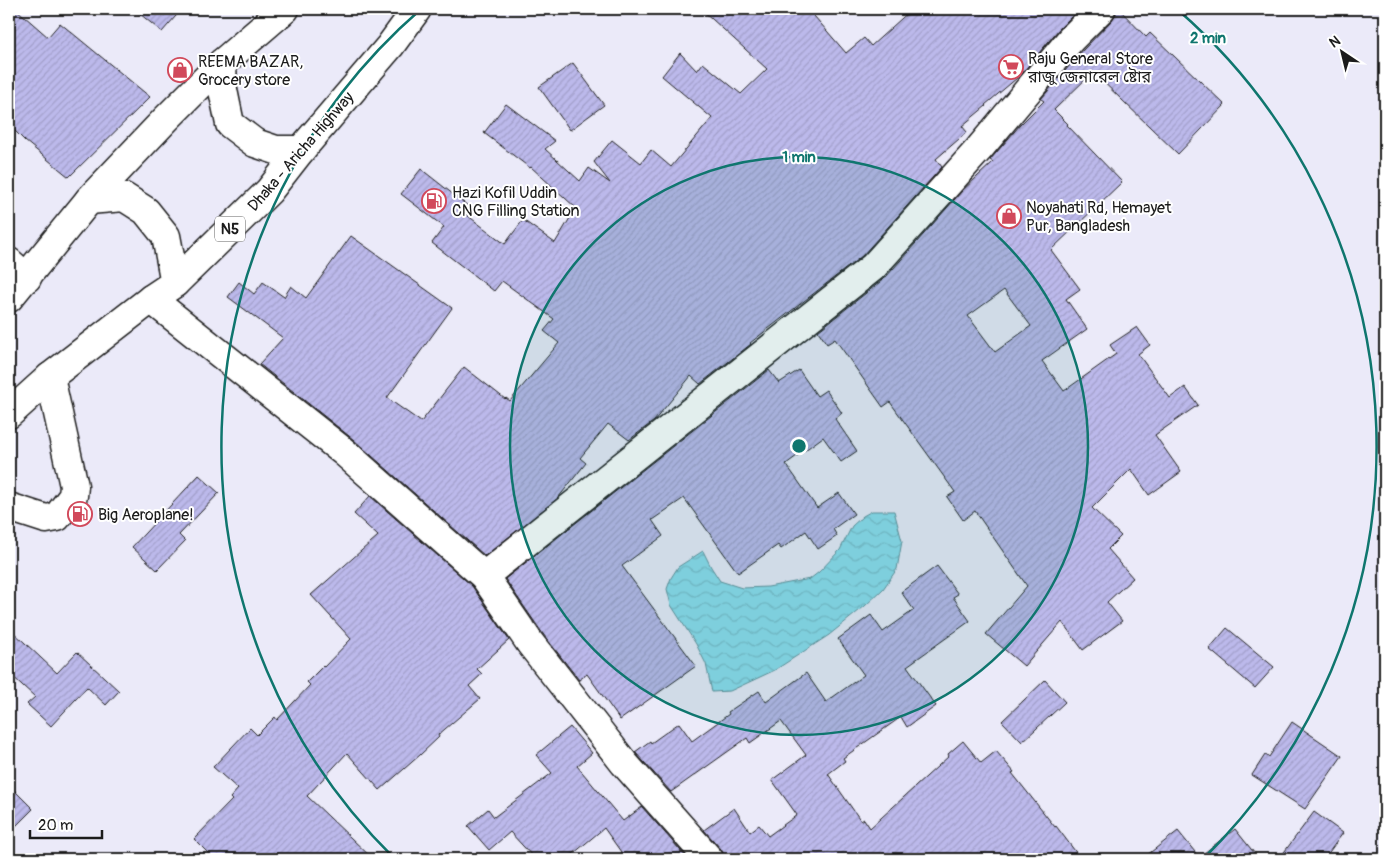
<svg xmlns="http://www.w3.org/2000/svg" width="1394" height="868" font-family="Pangolin,'Noto Sans Bengali',sans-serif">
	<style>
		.water { fill: url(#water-waves); stroke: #608f99 }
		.building { fill: url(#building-hatch); stroke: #1c1c1c; fill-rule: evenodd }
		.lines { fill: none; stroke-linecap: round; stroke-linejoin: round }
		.minor-casing { stroke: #1c1c1c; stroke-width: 31 }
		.highway-casing { stroke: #1c1c1c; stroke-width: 31 }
		.minor { stroke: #fff; stroke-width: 28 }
		.highway { stroke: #fff; stroke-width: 28 }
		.ring { fill: none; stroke: #0f766e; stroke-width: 2.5 }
		.labels { text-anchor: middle; stroke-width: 4; stroke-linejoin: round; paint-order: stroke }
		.shield { fill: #fff; stroke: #606060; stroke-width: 1 }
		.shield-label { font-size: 15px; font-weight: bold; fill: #1c1c1c }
		.poi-label { font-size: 16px; fill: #1c1c1c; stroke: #fff; text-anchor: start }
		.street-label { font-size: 16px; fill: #1c1c1c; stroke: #fff }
		.centre { fill: #0f766e; stroke: #fff; stroke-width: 2.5 }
		.ring-label { font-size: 15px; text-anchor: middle; font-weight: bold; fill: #0f766e; stroke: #fff; stroke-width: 4; stroke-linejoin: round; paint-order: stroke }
	</style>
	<defs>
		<pattern id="water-waves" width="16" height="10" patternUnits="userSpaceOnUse" patternTransform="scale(1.25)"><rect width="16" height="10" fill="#8edced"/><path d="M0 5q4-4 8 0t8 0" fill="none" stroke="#7abccb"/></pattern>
		<pattern id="building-hatch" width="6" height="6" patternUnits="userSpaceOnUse" patternTransform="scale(1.25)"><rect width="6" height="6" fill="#bcb9eb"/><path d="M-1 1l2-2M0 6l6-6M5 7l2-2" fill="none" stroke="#a19ec9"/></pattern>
	</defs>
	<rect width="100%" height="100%" fill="#ebeaf9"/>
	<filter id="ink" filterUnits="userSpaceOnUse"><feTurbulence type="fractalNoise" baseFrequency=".02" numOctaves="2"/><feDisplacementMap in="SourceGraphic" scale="10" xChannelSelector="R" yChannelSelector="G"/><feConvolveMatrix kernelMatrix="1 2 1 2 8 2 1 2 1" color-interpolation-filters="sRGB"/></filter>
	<g filter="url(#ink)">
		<!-- water -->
		<polygon class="water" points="872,511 894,511 902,541 897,569 883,589 865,606 829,635 775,670 730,691 712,692 706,664 696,644 671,605 667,589 671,578 678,567 703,551 711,567 720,581 742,588 768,587 810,579 819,572 840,550 852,526 863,516"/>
		<!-- building -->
		<g class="building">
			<polygon points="9,9 16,9 48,37 60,23 150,97 69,177 25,141 9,125"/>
			<polygon points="134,9 182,9 162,32"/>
			<polygon points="701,9 808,9 846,53 864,38 871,46 912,9 1079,9 1059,29 1018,78 1017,78 985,105 986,106 962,126 967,132 936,159 942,167 862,256 750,343 751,344 700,384 691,376 654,421 629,440 608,424 580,458 586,463 558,498 485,556 354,440 259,364 283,338 228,297 239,282 254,294 263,282 284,297 291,286 306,298 351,236 452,308 387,398 421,422 464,367 505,399 506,398 510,401 559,343 544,331 554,319 502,281 494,291 432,243 444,227 401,194 421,169 468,206 463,212 505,244 523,220 555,243 576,208 531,167 530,168 484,133 506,104 555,141 545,149 580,181 589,168 610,183 594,162 612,140 641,163 651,150 671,167 712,118 662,76 680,53 697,71 703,63 741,94 767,69"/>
			<path d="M1116,9h3l27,28 4,-4 75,72 -47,49 -85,-82 -39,38 14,14 -1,1 55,57 -71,68 29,39 -14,10 21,30 -45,32 22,30 52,-37 -6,-9 27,-18 13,18 -12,9 32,44 15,-11 13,18 -43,30 26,37 -32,23 -18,-26 -39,39 29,28 -13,13 25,29 -26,24 15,19 -39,29 -21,-28 -38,44 -38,-32 41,-48 -52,-75 -12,9 -16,-23 8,-5 -65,-90 -7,5 -48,-68 -8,5 -9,-13 67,-53 77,-87 31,-29 -3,-2 30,-35 24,-24 -3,-2 42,-49 29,-30 4,-6zM1004,290l27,36 -36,26 -27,-36z"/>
			<polygon points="573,63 604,105 570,130 539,87"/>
			<polygon points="769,370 779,383 799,370 817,396 826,390 842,413 835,419 857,451 841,462 823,437 786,464 817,508 839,493 854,514 833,529 837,536 818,549 806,531 781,549 778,545 738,573 684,498 652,520 663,536 622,566 696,666 620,720 587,674 579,680 543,634 505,579"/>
			<polygon points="199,475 219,493 179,535 185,541 157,570 132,547"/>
			<polygon points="370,496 472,586 509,640 477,669 482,674 469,686 480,699 438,735 439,737 420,755 380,790 347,753 307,796 373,859 214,859 194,839 232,800 230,798 238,789 213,767 250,728 257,735 275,717 277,720 310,685 307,682 323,666 324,667 351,639 311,595 378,536 354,514"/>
			<polygon points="937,566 958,594 953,597 970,621 907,666 936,706 907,727 901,717 843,758 845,761 828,774 861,821 864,819 870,828 949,756 948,754 963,741 981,763 996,751 1014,772 1012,773 1055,827 1056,826 1081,859 724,859 724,855 721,849 704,830 734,808 750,832 759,825 768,836 797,815 772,780 806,755 781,721 750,743 747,738 671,792 635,752 650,741 651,743 679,723 692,741 729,714 728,712 759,691 766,702 806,673 826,702 864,675 838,639 871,615 883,632 914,610 901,592"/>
			<polygon points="9,628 57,673 77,652 119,691 106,705 87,687 51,726 27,704 35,697 9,673"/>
			<polygon points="1227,628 1274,667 1255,688 1209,649"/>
			<polygon points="1045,680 1065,702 1022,742 1002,721"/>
			<polygon points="1292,722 1342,756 1305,809 1252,775 1265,755 1269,757"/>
			<polygon points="570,727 592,753 577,766 623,821 642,807 688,859 626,859 604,828 567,859 535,859 510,832 489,850 468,826 488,809 494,817 552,773 536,755"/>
			<polygon points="9,785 33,809 9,833"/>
			<polygon points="1314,812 1343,833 1324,859 1279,859"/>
			<polygon points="1235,829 1259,859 1142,859 1178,831 1199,857"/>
		</g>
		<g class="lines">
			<defs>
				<g id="minor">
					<polyline points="9,262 27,278"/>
					<polyline points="151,299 344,452 484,576 530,643 624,763 709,859"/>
					<polyline points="9,507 46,519 57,517 73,496 74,486 50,377"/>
					<polyline points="484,576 873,267 979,149 1071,39 1101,9"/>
				</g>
				<g id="highway">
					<polyline points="222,63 223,90 230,124 255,143 276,150 301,150"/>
					<polyline points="89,200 124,197 146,211 166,236 175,283"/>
					<polyline points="9,298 89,200 166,119 222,63 285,9"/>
					<polyline points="9,414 50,377 151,299 175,283 269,191 301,150 390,46 417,9"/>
				</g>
			</defs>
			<!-- minor casing -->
			<use href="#minor" class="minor-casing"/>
			<!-- highway casing -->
			<use href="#highway" class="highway-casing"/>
			<!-- minor -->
			<use href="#minor" class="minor"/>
			<!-- highway -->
			<use href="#highway" class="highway"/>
		</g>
	</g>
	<!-- distance rings -->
	<circle cx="799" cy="446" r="289" fill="#0f766e" fill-opacity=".12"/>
	<g class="ring">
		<circle cx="799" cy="446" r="289"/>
		<path d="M394 858A578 578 0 0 1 420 10M1178 10A578 578 0 0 1 1204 858"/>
	</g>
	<!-- icons -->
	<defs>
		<symbol id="supermarket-ring" viewBox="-11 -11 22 22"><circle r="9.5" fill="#fff" stroke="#d1495b" stroke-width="1.5"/><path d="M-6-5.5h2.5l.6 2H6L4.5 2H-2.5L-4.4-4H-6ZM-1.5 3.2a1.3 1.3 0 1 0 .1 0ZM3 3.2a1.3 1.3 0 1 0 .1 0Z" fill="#d1495b"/></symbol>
		<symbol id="shop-ring" viewBox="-11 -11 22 22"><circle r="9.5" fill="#fff" stroke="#d1495b" stroke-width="1.5"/><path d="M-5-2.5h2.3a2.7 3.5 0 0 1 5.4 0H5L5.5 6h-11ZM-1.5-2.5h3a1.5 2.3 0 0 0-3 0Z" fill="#d1495b"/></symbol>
		<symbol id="fuel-ring" viewBox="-11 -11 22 22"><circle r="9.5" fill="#fff" stroke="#d1495b" stroke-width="1.5"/><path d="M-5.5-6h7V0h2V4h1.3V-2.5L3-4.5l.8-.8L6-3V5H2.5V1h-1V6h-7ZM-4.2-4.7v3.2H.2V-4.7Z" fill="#d1495b"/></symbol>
	</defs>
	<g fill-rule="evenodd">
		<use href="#supermarket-ring" x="997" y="53" width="28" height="28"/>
		<use href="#shop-ring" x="166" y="56" width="28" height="28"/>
		<use href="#fuel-ring" x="420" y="187" width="28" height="28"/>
		<use href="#shop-ring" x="995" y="202" width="28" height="28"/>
		<use href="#fuel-ring" x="66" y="500" width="28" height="28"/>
	</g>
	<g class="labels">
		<!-- shield labels -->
		<rect class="shield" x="215" y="216.5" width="30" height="25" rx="4"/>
		<g class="shield-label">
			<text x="230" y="234">N5</text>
		</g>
		<!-- poi labels -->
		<g class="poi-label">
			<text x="1028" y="64">Raju General Store<tspan x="1028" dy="18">রাজু জেনারেল ষ্টোর</tspan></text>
			<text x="198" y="67">REEMA BAZAR,<tspan x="198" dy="18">Grocery store</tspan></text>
			<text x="452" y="198">Hazi Kofil Uddin<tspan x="452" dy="18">CNG Filling Station</tspan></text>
			<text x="1026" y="213">Noyahati Rd, Hemayet<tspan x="1026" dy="18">Pur, Bangladesh</tspan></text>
			<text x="98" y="520">Big Aeroplane!</text>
		</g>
		<!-- street labels -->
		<g class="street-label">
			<text transform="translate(300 151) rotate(-49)" y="6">Dhaka - Aricha Highway</text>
		</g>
	</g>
	<circle cx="799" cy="446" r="8" class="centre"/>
	<g class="ring-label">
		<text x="1208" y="43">2 min</text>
		<text x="799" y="162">1 min</text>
	</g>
	<!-- margin -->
	<rect width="1394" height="868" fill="none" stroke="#fff" stroke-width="30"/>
	<rect x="15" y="15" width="1364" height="838" fill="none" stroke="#1c1c1c" stroke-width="2" filter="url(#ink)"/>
	<!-- north arrow -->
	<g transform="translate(1342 52) rotate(325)" stroke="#ffffff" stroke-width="4" paint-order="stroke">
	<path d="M0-4L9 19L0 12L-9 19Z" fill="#1c1c1c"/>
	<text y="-8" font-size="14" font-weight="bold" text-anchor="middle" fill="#1c1c1c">N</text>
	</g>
	<!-- scale -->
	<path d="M30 830v8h72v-8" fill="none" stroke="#1c1c1c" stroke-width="2.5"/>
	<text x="38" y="830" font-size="15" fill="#1c1c1c" stroke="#ffffff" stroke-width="4" paint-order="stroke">20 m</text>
</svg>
